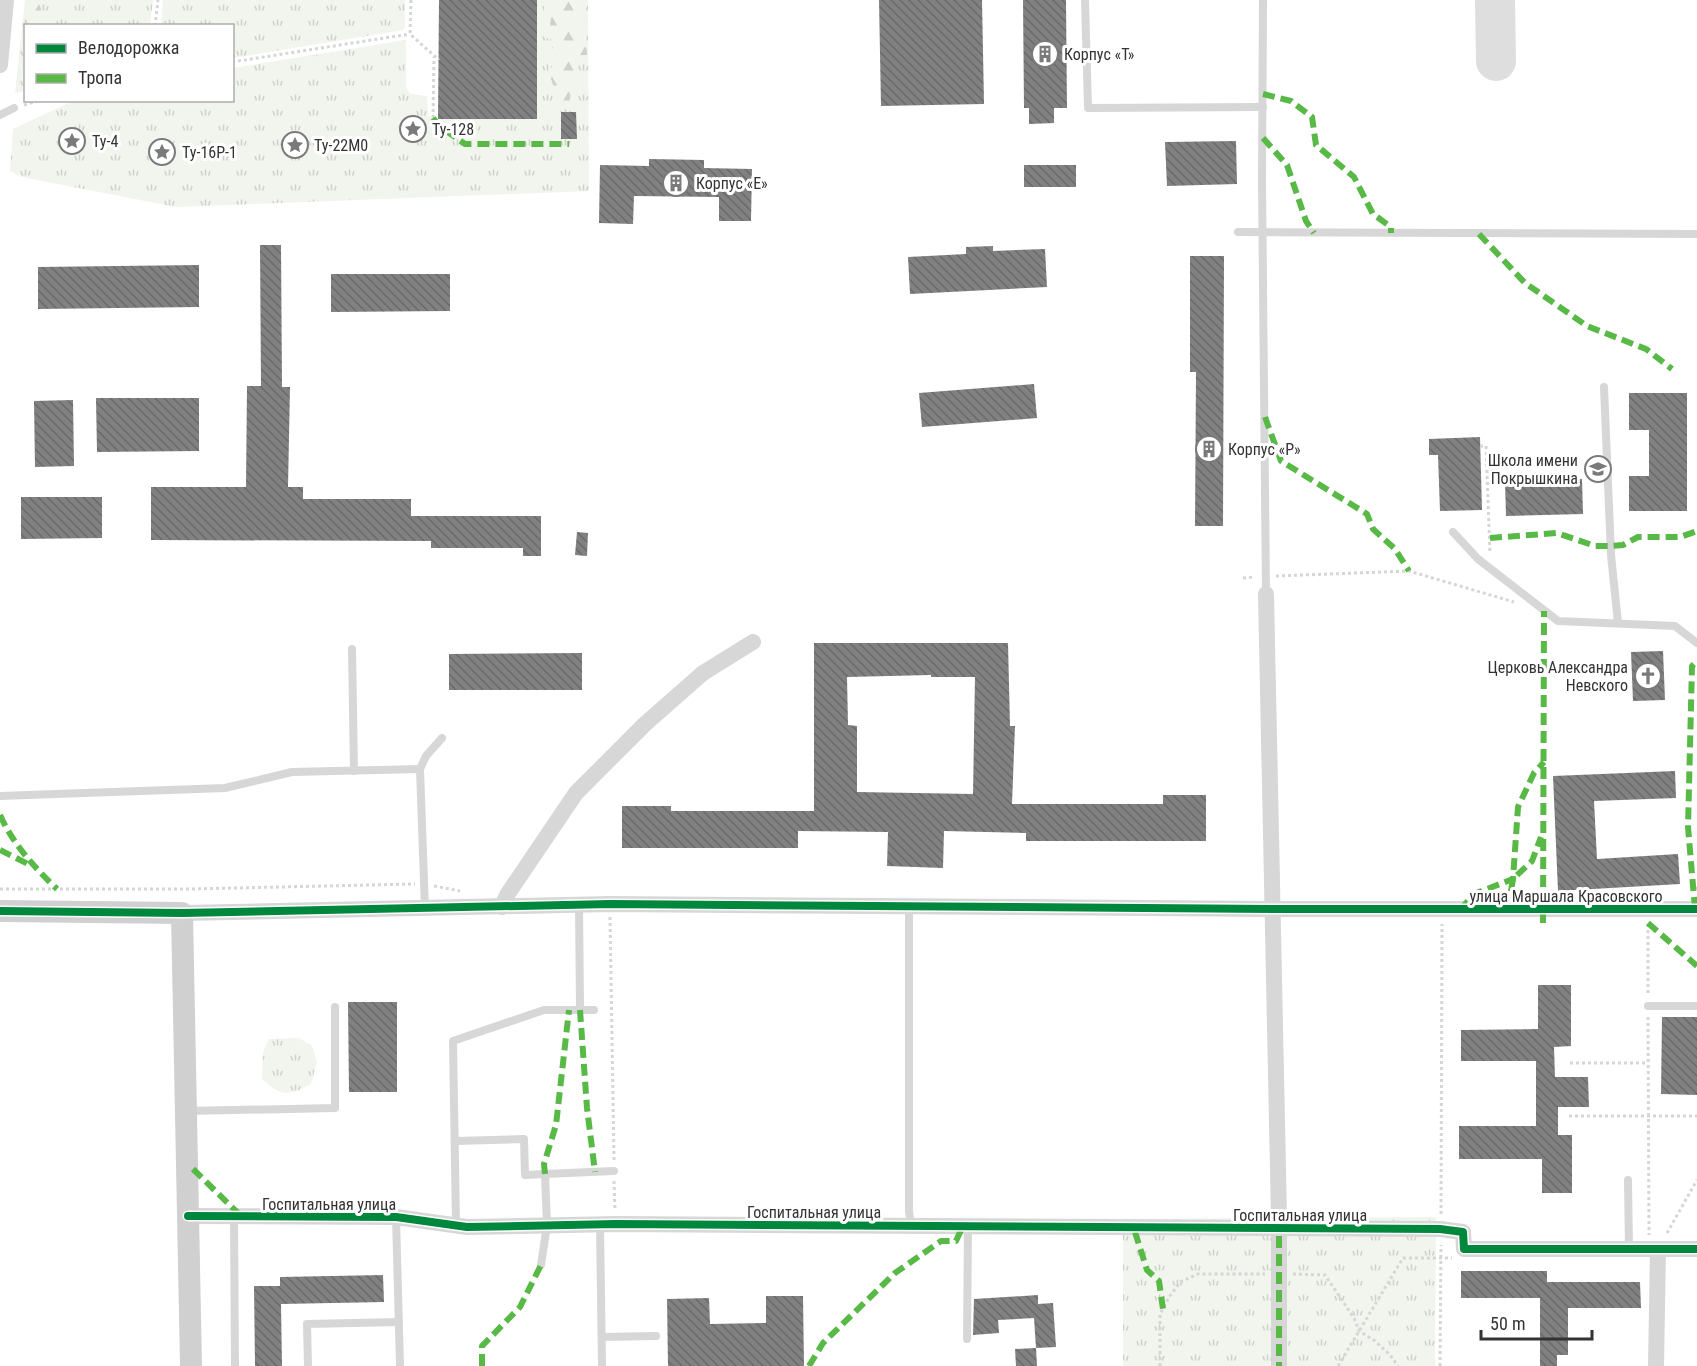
<svg xmlns="http://www.w3.org/2000/svg" width="1697" height="1366" font-family="'Roboto Condensed',sans-serif">
	<style>
		.grass { fill: url(#grass-tufts) }
		.forest { fill: url(#forest-firs) }
		.lines { fill: none; stroke-linecap: round; stroke-linejoin: round }
		.taxiway { stroke: #dedede; stroke-width: 40 }
		.building { fill: url(#building-back-hatch); fill-rule: evenodd }
		.path { stroke: #d6d6d6; stroke-width: 3; stroke-dasharray: 3 3; stroke-linecap: butt }
		.lane { stroke: #d7d7d7; stroke-width: 8 }
		.street { stroke: #d7d7d7; stroke-width: 16 }
		.secondary { stroke: #d0d0d0; stroke-width: 22 }
		.quiet { stroke: #58b947; stroke-width: 6; stroke-dasharray: 12 6; stroke-linecap: butt }
		.cycleway-casing { stroke: #fff; stroke-width: 11 }
		.cycleway { stroke: #00873e; stroke-width: 8 }
		.labels { text-anchor: middle; stroke-width: 6; stroke-linejoin: round; paint-order: stroke }
		.poi-label { font-size: 16px; fill: #333; stroke: #fff; text-anchor: start }
		.street-label { font-size: 16px; fill: #333; stroke: #fff }
	</style>
	<defs>
		<pattern id="grass-tufts" width="24" height="20" patternUnits="userSpaceOnUse" patternTransform="scale(1.5)"><rect width="24" height="20" fill="#f1f5ed"/><path d="M3 7l-1-3M5 7V3M7 7l1-3M15 17l-1-3M17 17v-4M19 17l1-3" fill="none" stroke="#cfd2cc"/></pattern>
		<pattern id="forest-firs" width="22" height="20" patternUnits="userSpaceOnUse" patternTransform="scale(1.5)"><rect width="22" height="20" fill="#f1f5ed"/><path d="M5 1l3.5 6h-7zM16 11l3.5 6h-7z" fill="#cfd2cc"/></pattern>
		<pattern id="building-back-hatch" width="6" height="6" patternUnits="userSpaceOnUse" patternTransform="scale(1.5)"><rect width="6" height="6" fill="#818181"/><path d="M-1 5l2 2M0 0l6 6M5-1l2 2" fill="none" stroke="#6a6a6a"/></pattern>
	</defs>
	<rect width="100%" height="100%" fill="#fff"/>
	<!-- grass -->
	<g class="grass">
		<polygon points="25,0 153,0 150,25 26,26 25,91 15,93"/>
		<polygon points="163,0 405,0 405,27 403,30 233,58 232,26 161,25"/>
		<polygon points="537,0 588,0 589,191 176,207 22,177 10,171 13,129 73,101 232,100 233,68 406,40 406,87 410,94 427,96 428,114 433,120 438,119 537,119"/>
		<path d="M299,1038l13,8 5,16 -6,22c-22,12 -30,13 -49,-5l1,-27 6,-13z"/>
		<polygon points="1436,1217 1435,1366 1123,1366 1123,1219"/>
	</g>
	<!-- forest -->
	<g class="forest">
		<polygon points="30,0 38,0 41,10 35,25 29,25 26,22"/>
		<polygon points="544,0 586,0 586,11 573,20 574,29 586,31 587,55 572,56 574,61 574,82 568,89 571,92 569,104 559,104 548,69 556,65 557,49 552,48 552,40 542,36 544,25 550,27 551,15 544,13"/>
	</g>
	<g class="lines">
		<!-- taxiway -->
		<polyline class="taxiway" points="1495,0 1496,61"/>
	</g>
	<!-- building -->
	<g class="building">
		<polygon points="439,0 537,0 537,119 438,119"/>
		<polygon points="879,0 982,0 984,104 881,106"/>
		<polygon points="1023,0 1066,0 1067,108 1054,108 1054,123 1029,124 1029,108 1024,108"/>
		<polygon points="561,112 576,112 577,139 561,139"/>
		<polygon points="1236,141 1237,184 1167,186 1165,142"/>
		<polygon points="649,159 704,160 704,168 752,169 751,221 719,221 719,197 634,196 633,224 599,223 600,165 649,166"/>
		<rect x="1024" y="165" width="52" height="22"/>
		<polygon points="260,245 281,245 282,387 290,387 288,487 303,487 303,499 411,499 411,516 541,516 541,556 523,556 523,548 431,548 431,541 151,540 151,487 246,487 247,386 261,386"/>
		<polygon points="993,246 993,251 1045,249 1047,287 910,294 908,257 966,254 966,247"/>
		<polygon points="1190,256 1224,256 1223,526 1195,526 1196,372 1190,372"/>
		<polygon points="199,265 199,307 38,309 38,267"/>
		<polygon points="331,274 450,274 450,311 331,312"/>
		<polygon points="1034,384 1037,418 922,427 919,393"/>
		<polygon points="1629,393 1687,393 1687,511 1629,511 1629,476 1649,476 1649,430 1629,430"/>
		<polygon points="96,398 199,398 199,451 97,452"/>
		<polygon points="73,400 74,466 35,467 34,401"/>
		<polygon points="1480,437 1482,510 1440,511 1438,455 1429,455 1429,439"/>
		<polygon points="1582,479 1583,514 1506,516 1505,481"/>
		<polygon points="21,497 102,497 102,538 21,539"/>
		<polygon points="577,532 588,533 587,556 575,555"/>
		<path d="M814,643h194l2,83h5l-3,78h151v-9h43v46h-180v-8l-82,-2 -1,37 -56,-2 1,-34 -90,-1v17h-176v-42h49v5h143zM931,675v2h44l-2,117 -116,-2v-66l-9,-1 -1,-48z"/>
		<polygon points="1663,651 1665,700 1633,701 1631,652"/>
		<polygon points="582,653 582,690 449,690 449,654"/>
		<polygon points="1675,771 1676,798 1594,801 1597,859 1678,854 1680,884 1558,891 1553,776"/>
		<polygon points="1538,985 1571,985 1571,1046 1554,1047 1555,1077 1588,1077 1589,1107 1558,1107 1558,1135 1572,1135 1572,1193 1542,1193 1542,1159 1459,1159 1459,1126 1536,1126 1536,1061 1461,1061 1461,1030 1538,1029"/>
		<polygon points="348,1002 397,1002 397,1092 349,1092"/>
		<polygon points="1662,1017 1697,1017 1697,1095 1661,1094"/>
		<polygon points="1461,1271 1547,1271 1547,1282 1640,1282 1641,1308 1568,1308 1568,1355 1557,1355 1557,1366 1540,1366 1540,1298 1461,1298"/>
		<polygon points="383,1275 384,1302 281,1304 282,1366 255,1366 254,1286 280,1286 280,1277"/>
		<polygon points="1038,1295 1038,1304 1053,1303 1056,1347 1036,1348 1034,1318 998,1320 999,1333 973,1335 974,1299"/>
		<polygon points="766,1296 803,1296 804,1366 668,1366 667,1299 709,1298 710,1324 766,1323"/>
		<polygon points="1036,1348 1037,1366 1016,1366 1015,1349"/>
	</g>
	<g class="lines">
		<!-- path -->
		<g class="path">
			<polyline points="411,0 410,34 439,60"/>
			<polyline points="155,26 158,0"/>
			<polyline points="232,62 410,34"/>
			<polyline points="24,105 40,100"/>
			<polyline points="433,118 434,57"/>
			<polyline points="1480,446 1486,446 1490,554"/>
			<polyline points="1276,576 1409,571 1514,602"/>
			<polyline points="1243,578 1254,577"/>
			<polyline points="434,886 460,891"/>
			<polyline points="1694,888 1697,888"/>
			<polyline points="0,889 190,889 415,884"/>
			<polyline points="610,917 614,1160"/>
			<polyline points="1648,924 1648,995"/>
			<polyline points="1648,1017 1649,1235"/>
			<polyline points="1570,1063 1648,1063"/>
			<polyline points="1569,1116 1697,1116"/>
			<polyline points="614,1181 615,1211"/>
			<polyline points="1441,1214 1442,924"/>
			<polyline points="1667,1233 1697,1180"/>
			<polyline points="1293,1274 1325,1275 1354,1318 1359,1331 1375,1341 1390,1355 1398,1366"/>
			<polyline points="1160,1366 1160,1314 1170,1296 1180,1282 1198,1274 1265,1274"/>
			<polyline points="1338,1366 1403,1258 1452,1258"/>
			<polyline points="1440,1366 1441,1245"/>
		</g>
		<!-- lane -->
		<g class="lane">
			<polyline points="1085,0 1088,108 1263,107"/>
			<polyline points="1263,0 1262,181 1266,594"/>
			<polyline points="0,115 14,108"/>
			<polyline points="1238,232 1697,234"/>
			<polyline points="1604,387 1611,555 1618,623"/>
			<polyline points="1453,532 1478,559 1558,621 1675,626 1697,643"/>
			<polyline points="352,649 354,771"/>
			<polyline points="0,796 225,788 292,772 420,769"/>
			<polyline points="579,905 580,1010"/>
			<polyline points="909,906 909,1211 911,1226"/>
			<polyline points="425,909 420,769 426,756 442,738"/>
			<polyline points="1648,1006 1697,1006"/>
			<polyline points="186,1111 335,1108 335,1007"/>
			<polyline points="455,1141 524,1139 525,1175 545,1174"/>
			<polyline points="1628,1180 1629,1249"/>
			<polyline points="234,1217 235,1366"/>
			<polyline points="396,1217 400,1366"/>
			<polyline points="456,1225 453,1041 544,1010 594,1010"/>
			<polyline points="600,1225 602,1366"/>
			<polyline points="541,1265 547,1225 545,1174 614,1171"/>
			<polyline points="602,1337 656,1336"/>
			<polyline points="967,1339 968,1226"/>
			<polyline points="308,1366 307,1324 399,1322"/>
		</g>
		<!-- street -->
		<g class="street">
			<polyline points="0,65 6,0"/>
			<polyline points="1266,594 1279,1218 1279,1366"/>
			<polyline points="502,907 507,895 576,793 645,724 703,673 753,642"/>
			<polyline points="182,913 610,904 1273,909 1697,909"/>
			<polyline points="188,1216 396,1217 467,1227 615,1224 1440,1229 1463,1232 1464,1249 1697,1249"/>
			<polyline points="1656,1366 1658,1249"/>
		</g>
		<!-- secondary -->
		<polyline class="secondary" points="0,911 182,913 191,1366"/>
		<!-- quiet -->
		<g class="quiet">
			<polyline points="1263,94 1291,101 1312,117 1316,145 1354,177 1373,214 1391,227 1391,233"/>
			<polyline points="433,118 439,126 465,144 569,144"/>
			<polyline points="1263,138 1287,165 1306,221 1314,233"/>
			<polyline points="1479,234 1525,283 1587,326 1646,349 1672,369"/>
			<polyline points="1265,417 1281,461 1367,514 1373,529 1395,549 1409,571"/>
			<polyline points="1490,538 1557,533 1595,546 1611,546 1623,545 1638,537 1680,537 1697,531"/>
			<path d="M0,815c13,29 34,52 57,74"/>
			<polyline points="0,850 32,866"/>
			<polyline points="1508,909 1513,879 1532,861 1541,837"/>
			<polyline points="1695,909 1688,827 1692,666 1697,661"/>
			<polyline points="1460,910 1474,894 1513,879 1518,807 1534,773 1544,762"/>
			<polyline points="1543,923 1544,611"/>
			<polyline points="1648,923 1697,966"/>
			<polyline points="580,1010 587,1108 595,1172"/>
			<polyline points="193,1169 242,1217"/>
			<polyline points="545,1174 544,1164 556,1125 569,1010"/>
			<polyline points="1279,1218 1279,1366"/>
			<polyline points="1135,1232 1147,1270 1159,1281 1163,1309"/>
			<polyline points="482,1366 482,1346 520,1307 541,1265"/>
			<polyline points="809,1366 823,1343 895,1273 941,1241 956,1241 961,1230"/>
		</g>
		<defs>
			<g id="cycleway">
				<polyline points="0,911 182,913 610,904 1273,909 1697,909"/>
				<polyline points="188,1216 396,1217 467,1227 615,1224 1440,1229 1463,1232 1464,1249 1697,1249"/>
			</g>
		</defs>
		<!-- cycleway casing -->
		<use href="#cycleway" class="cycleway-casing"/>
		<!-- cycleway -->
		<use href="#cycleway" class="cycleway"/>
	</g>
	<!-- icons -->
	<defs>
		<symbol id="building-ring" viewBox="-11 -11 22 22"><circle r="9.5" fill="#fff" stroke="#7a7a7a" stroke-width="1.5"/><path d="M-4-6H4V6H1V3H-1V6H-4ZM-2.5-4.3h1.7v1.8h-1.7ZM.8-4.3h1.7v1.8H.8ZM-2.5-1h1.7V.8h-1.7ZM.8-1h1.7V.8H.8Z" fill="#7a7a7a"/></symbol>
		<symbol id="sight-ring" viewBox="-11 -11 22 22"><circle r="9.5" fill="#fff" stroke="#7a7a7a" stroke-width="1.5"/><path d="M0-6L1.8-2.2L6-1.7L2.9 1.2L3.7 5.4L0 3.3L-3.7 5.4L-2.9 1.2L-6-1.7L-1.8-2.2Z" fill="#7a7a7a"/></symbol>
		<symbol id="school-ring" viewBox="-11 -11 22 22"><circle r="9.5" fill="#fff" stroke="#7a7a7a" stroke-width="1.5"/><path d="M0-5L7-2L0 1L-7-2ZM-4 1L0 2.5L4 1V4Q0 6-4 4Z" fill="#7a7a7a"/></symbol>
		<symbol id="church-ring" viewBox="-11 -11 22 22"><circle r="9.5" fill="#fff" stroke="#7a7a7a" stroke-width="1.5"/><path d="M-1.2-6h2.4v3.5h3.3v2.4h-3.3V6h-2.4V-.1h-3.3v-2.4h3.3Z" fill="#7a7a7a"/></symbol>
	</defs>
	<g fill-rule="evenodd">
		<use href="#building-ring" x="1030" y="39" width="30" height="30"/>
		<use href="#sight-ring" x="398" y="114" width="30" height="30"/>
		<use href="#sight-ring" x="57" y="126" width="30" height="30"/>
		<use href="#sight-ring" x="280" y="130" width="30" height="30"/>
		<use href="#sight-ring" x="147" y="137" width="30" height="30"/>
		<use href="#building-ring" x="661" y="168" width="30" height="30"/>
		<use href="#building-ring" x="1194" y="434" width="30" height="30"/>
		<use href="#school-ring" x="1583" y="454" width="30" height="30"/>
		<use href="#church-ring" x="1633" y="661" width="30" height="30"/>
	</g>
	<g class="labels">
		<!-- poi labels -->
		<g class="poi-label">
			<text x="1064" y="60">Корпус «Т»</text>
			<text x="432" y="135">Ту-128</text>
			<text x="92" y="147">Ту-4</text>
			<text x="314" y="151">Ту-22М0</text>
			<text x="182" y="158">Ту-16Р-1</text>
			<text x="696" y="189">Корпус «Е»</text>
			<text x="1228" y="455">Корпус «Р»</text>
			<text x="1578" y="466" text-anchor="end">Школа имени<tspan x="1578" dy="18">Покрышкина</tspan></text>
			<text x="1628" y="673" text-anchor="end">Церковь Александра<tspan x="1628" dy="18">Невского</tspan></text>
		</g>
		<!-- street labels -->
		<g class="street-label">
			<text x="1566" y="902">улица Маршала Красовского</text>
			<text x="329" y="1210">Госпитальная улица</text>
			<text x="814" y="1218">Госпитальная улица</text>
			<text x="1300" y="1221">Госпитальная улица</text>
		</g>
	</g>
	<!-- legend -->
	<rect x="24" y="24" width="210" height="78" fill="#ffffff" stroke="#adadad" stroke-width="1.5"/>
	<rect x="36" y="44" width="30" height="9" fill="#00873e" stroke="#adadad" stroke-width="1.5"/>
	<text x="78" y="54" font-size="18" fill="#333333">Велодорожка</text>
	<rect x="36" y="74" width="30" height="9" fill="#58b947" stroke="#adadad" stroke-width="1.5"/>
	<text x="78" y="84" font-size="18" fill="#333333">Тропа</text>
	<!-- scale -->
	<path d="M1481 1330v9h111v-9" fill="none" stroke="#333333" stroke-width="3"/>
	<text x="1490" y="1330" font-size="18" fill="#333333" stroke="#ffffff" stroke-width="4.5" paint-order="stroke">50 m</text>
</svg>
